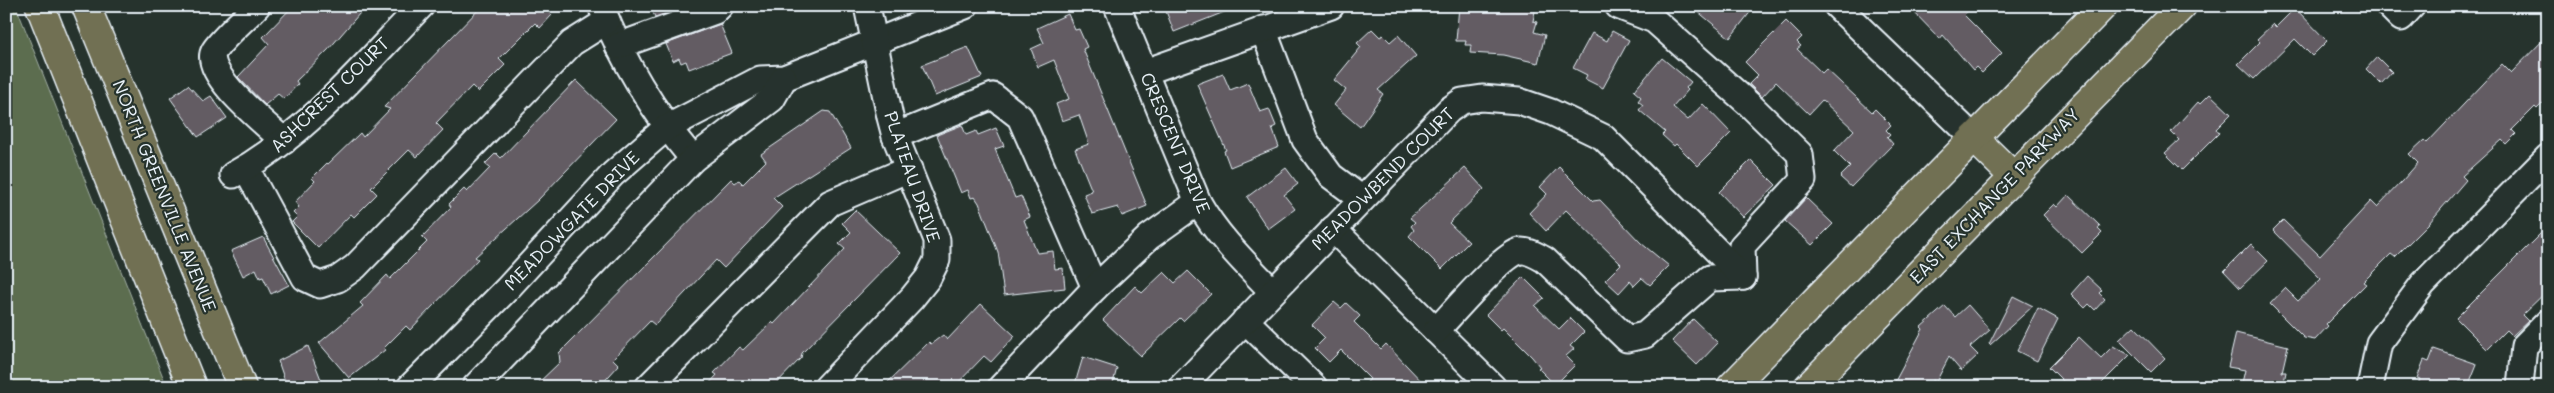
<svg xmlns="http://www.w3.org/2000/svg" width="2554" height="393" font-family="Mali,sans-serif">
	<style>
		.green { fill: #5c6d50; stroke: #a2afa4 }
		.building { fill: #645c64; stroke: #e8f1f8 }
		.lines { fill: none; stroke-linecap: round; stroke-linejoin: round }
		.minor-casing { stroke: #e8f1f8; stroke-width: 29 }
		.major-casing { stroke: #e8f1f8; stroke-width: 31 }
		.minor { stroke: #26332d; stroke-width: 25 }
		.major { stroke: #716f52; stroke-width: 28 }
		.labels { text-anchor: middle; stroke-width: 4.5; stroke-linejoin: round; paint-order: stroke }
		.street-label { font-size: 18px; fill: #e8f1f8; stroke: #26332d }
	</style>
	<rect width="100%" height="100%" fill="#26332d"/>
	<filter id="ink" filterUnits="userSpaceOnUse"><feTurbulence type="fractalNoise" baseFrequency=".02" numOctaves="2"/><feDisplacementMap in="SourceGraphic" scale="10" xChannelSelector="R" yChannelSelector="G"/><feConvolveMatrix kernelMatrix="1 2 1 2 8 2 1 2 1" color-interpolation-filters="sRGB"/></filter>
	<g filter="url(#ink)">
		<!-- green -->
		<polygon class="green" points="6,6 16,6 167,387 6,387"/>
		<!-- building -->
		<g class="building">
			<polygon points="293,6 366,6 328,50 296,81 298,84 284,99 278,94 265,105 238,77 269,44 263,37 265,35"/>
			<polygon points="482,6 551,6 547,10 552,15 540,28 535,23 499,59 505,65 478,92 472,86 436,123 443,130 417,157 409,150 371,188 377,194 354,217 351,214 318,248 292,222 297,217 293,213 299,207 295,202 315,181 312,178 327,163 328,164 360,133 363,137 390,109 384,107"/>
			<polygon points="650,6 686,6 655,17"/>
			<polygon points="1164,6 1237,6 1237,7 1174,32"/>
			<polygon points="1459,6 1536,6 1533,21 1537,22 1534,32 1545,35 1538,63 1503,55 1470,53 1471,45 1465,45 1466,41 1456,41"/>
			<polygon points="1691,6 1755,6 1730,38"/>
			<polygon points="1908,6 1972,6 1964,15 2002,53 1982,73 1976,67 1973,70 1943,35 1940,39"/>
			<polygon points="2295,8 2327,41 2312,56 2295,39 2254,79 2238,64 2260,42 2257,39 2273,24 2276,27"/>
			<polygon points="1068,14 1075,30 1079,29 1087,47 1083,49 1147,206 1122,216 1118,207 1092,214 1084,194 1092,191 1075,149 1089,144 1079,115 1062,121 1056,104 1069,99 1054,60 1038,67 1031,49 1044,43 1037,28"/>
			<polygon points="1786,21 1802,37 1797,42 1801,46 1797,49 1822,73 1826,69 1872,112 1875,109 1891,125 1886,130 1890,134 1887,137 1893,144 1851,187 1840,177 1850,167 1834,151 1854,130 1822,100 1809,114 1776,82 1762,97 1749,84 1758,75 1745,62"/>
			<polygon points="720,24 732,53 689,69 686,61 681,63 679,58 673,61 666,44"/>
			<polygon points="1372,29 1380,37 1383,35 1390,42 1398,35 1416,56 1378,90 1383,94 1360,127 1334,105 1346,90 1334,80 1361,47 1357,43"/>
			<polygon points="1612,31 1629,40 1603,88 1585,79 1587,75 1573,68 1592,33 1607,41"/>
			<polygon points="2548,35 2548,98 2537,109 2535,107 2512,130 2516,134 2506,144 2502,140 2462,176 2466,180 2429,223 2395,257 2391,254 2363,282 2366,284 2326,324 2328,326 2315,340 2304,338 2270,304 2285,288 2298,301 2321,279 2273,230 2283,220 2320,256 2371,201 2377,207 2402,181 2418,163 2409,154 2424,140 2427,143 2502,64 2511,73"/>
			<polygon points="968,47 982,77 935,96 922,65"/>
			<polygon points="2377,57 2392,72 2381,84 2366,69"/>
			<polygon points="1662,58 1691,82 1686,88 1688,90 1673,107 1688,120 1703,104 1731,133 1698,166 1676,144 1674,146 1662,135 1665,132 1639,110 1643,105 1638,101 1641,97 1634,91"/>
			<polygon points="1223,74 1230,90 1248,83 1260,112 1269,109 1276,126 1272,128 1279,147 1230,167 1224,151 1226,150 1197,84"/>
			<polygon points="576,80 616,119 538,200 475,257 478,259 410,330 406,326 384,348 385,350 349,378 319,343 363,306 360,303 387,275 390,279 427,242 422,237 451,207 449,204 464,189 467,192 490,168 485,164 496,153 501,158"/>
			<polygon points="188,85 203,101 211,96 227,118 198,137 170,98"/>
			<polygon points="2210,94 2231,114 2216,129 2219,133 2182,170 2165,153 2179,140 2171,132 2198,102 2200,104"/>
			<polygon points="824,111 830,112 851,148 773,198 782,207 724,268 716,260 655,325 650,321 613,359 619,365 599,387 534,387 560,362 559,353 572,340 731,179 735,183 739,180 743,184 766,161 761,154"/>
			<polygon points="962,125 966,135 976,131 978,135 996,128 1004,146 995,149 1015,198 1021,196 1030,217 1024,220 1037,253 1053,251 1055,269 1063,268 1065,288 1004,295 998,252 979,203 975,197 971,198 968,190 961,193 937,135"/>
			<polygon points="1751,160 1776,185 1743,217 1719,192"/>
			<polygon points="1559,167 1593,201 1600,200 1641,243 1669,266 1650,285 1642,278 1634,286 1630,281 1619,293 1605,280 1621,264 1566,210 1546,231 1529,213 1547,194 1540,187"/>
			<polygon points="1286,168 1298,184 1284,195 1295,209 1268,229 1247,197"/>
			<polygon points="1465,168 1484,189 1449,223 1469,242 1442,269 1409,236 1414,230 1411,226 1415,222 1410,218"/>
			<polygon points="2068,195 2100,226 2098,229 2102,233 2082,253 2043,215 2054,204 2057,207"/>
			<polygon points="1806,198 1833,224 1812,245 1785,221"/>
			<polygon points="855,210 900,253 802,353 801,358 773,387 706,387 717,375 714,373 739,347 743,350 772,322 774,324 845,249 839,244 851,232 842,223"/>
			<polygon points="2548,226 2548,290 2522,315 2528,321 2512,336 2506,330 2487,349 2456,318"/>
			<polygon points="263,237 289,285 271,294 263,277 260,278 256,269 243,276 231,251"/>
			<polygon points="2251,244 2268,261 2240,288 2224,271"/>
			<polygon points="1188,271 1211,294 1183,321 1180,318 1141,356 1103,320 1135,286 1142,293 1164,272 1175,283"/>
			<polygon points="2087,276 2102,290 2099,293 2105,299 2095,310 2089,304 2085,308 2071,294"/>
			<polygon points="1523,277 1544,298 1535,306 1559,329 1570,318 1584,332 1570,346 1574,349 1566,356 1575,365 1555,385 1538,368 1540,367 1532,357 1503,328 1501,330 1486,315"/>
			<polygon points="2013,296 2033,306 1990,345 1989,344"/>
			<polygon points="1334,302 1341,308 1346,303 1360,316 1354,322 1381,349 1386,344 1427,387 1363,387 1370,379 1341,350 1329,362 1315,348 1325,338 1312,325"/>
			<polygon points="981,304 1015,336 991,362 984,356 954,387 883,387 929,342 931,344 943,335 947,340"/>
			<polygon points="1968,305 1990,330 1970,347 1978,355 1961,371 1949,357 1936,382 1933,380 1930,387 1892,387 1923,329 1921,327 1945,306 1955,317"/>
			<polygon points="2038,308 2058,319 2037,361 2017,351"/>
			<polygon points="1693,319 1718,343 1697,365 1672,341"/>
			<polygon points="2134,326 2165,358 2151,372 2119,340"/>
			<polygon points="2236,333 2288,346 2282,372 2286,372 2283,387 2241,387 2245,370 2228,367"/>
			<polygon points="2079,337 2101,358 2113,346 2130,355 2098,387 2075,387 2070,382 2067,385 2049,367"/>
			<polygon points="308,346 324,387 287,387 278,361"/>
			<polygon points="2434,349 2477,364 2469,384 2460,381 2458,387 2417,387 2420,379 2417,378 2424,360 2429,362"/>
			<polygon points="1083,357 1117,368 1112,387 1074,387"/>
		</g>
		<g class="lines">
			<defs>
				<g id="minor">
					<path d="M257,6c-11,12 -35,32 -43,45 -13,22 54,75 70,90"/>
					<path d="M601,6c22,56 53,107 92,153"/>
					<path d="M1117,6l81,196c19,34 47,61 74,89"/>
					<polyline points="1618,6 1654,20 1750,105 1800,154 1803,180 1742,246 1743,277"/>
					<polyline points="1837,6 1974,138"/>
					<polyline points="2389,6 2401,18 2412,6"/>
					<polyline points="1263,29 1305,140 1331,176 1362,199"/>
					<polyline points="618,46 715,11 720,6"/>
					<polyline points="1145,72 1331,6"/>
					<polyline points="895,136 993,96 1020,117 1095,288"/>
					<polyline points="246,168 305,278 320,285 338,279 355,267 572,43 607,21"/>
					<path d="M233,175c74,-41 130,-109 188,-169"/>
					<polyline points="1333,229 1493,387"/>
					<polyline points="1245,320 1314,387"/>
					<path d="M1436,331c15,-16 66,-76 84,-80 8,-1 18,5 25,9l82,79 18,-4 65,-57 33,-1"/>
					<polyline points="410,387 507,289 613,174 666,128 760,79 784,78 965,6"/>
					<polyline points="475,387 693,159 772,99 784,78"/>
					<polyline points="648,387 830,203 909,169"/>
					<polyline points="827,387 912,298 928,278 937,260 937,240 895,136 890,117 867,6"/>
					<polyline points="1001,387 1095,288 1149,237 1198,202"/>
					<polyline points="1181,387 1449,110 1462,101 1482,98 1519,101 1551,112 1603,137 1743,277"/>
					<polyline points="2370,387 2379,343 2423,284 2548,157"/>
					<polyline points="2520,387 2524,346 2548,322"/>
				</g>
				<g id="major">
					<polyline points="40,6 192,387"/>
					<polyline points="86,6 242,387"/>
					<polyline points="1974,138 2014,177"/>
					<polyline points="1731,387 2103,6"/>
					<polyline points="1808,387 2182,6"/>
				</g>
			</defs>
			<!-- minor casing -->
			<use href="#minor" class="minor-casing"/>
			<!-- major casing -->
			<use href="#major" class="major-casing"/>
			<!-- minor -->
			<use href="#minor" class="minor"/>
			<!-- major -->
			<use href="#major" class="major"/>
		</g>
	</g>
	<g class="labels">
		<!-- street labels -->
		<g class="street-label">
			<text transform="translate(330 95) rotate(-44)" y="6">ASHCREST COURT</text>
			<text transform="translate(1175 143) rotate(67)" y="6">CRESCENT DRIVE</text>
			<text transform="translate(912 177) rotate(71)" y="6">PLATEAU DRIVE</text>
			<text transform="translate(1383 179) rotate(-45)" y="6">MEADOWBEND COURT</text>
			<text transform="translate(164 196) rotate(68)" y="6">NORTH GREENVILLE AVENUE</text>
			<text transform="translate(1995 196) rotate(-46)" y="6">EAST EXCHANGE PARKWAY</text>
			<text transform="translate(572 221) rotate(-46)" y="6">MEADOWGATE DRIVE</text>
		</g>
	</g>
	<!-- margin -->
	<rect width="2554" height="393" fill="none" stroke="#26332d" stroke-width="25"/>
	<rect x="12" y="12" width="2529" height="368" fill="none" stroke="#e8f1f8" stroke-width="2" filter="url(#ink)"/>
</svg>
